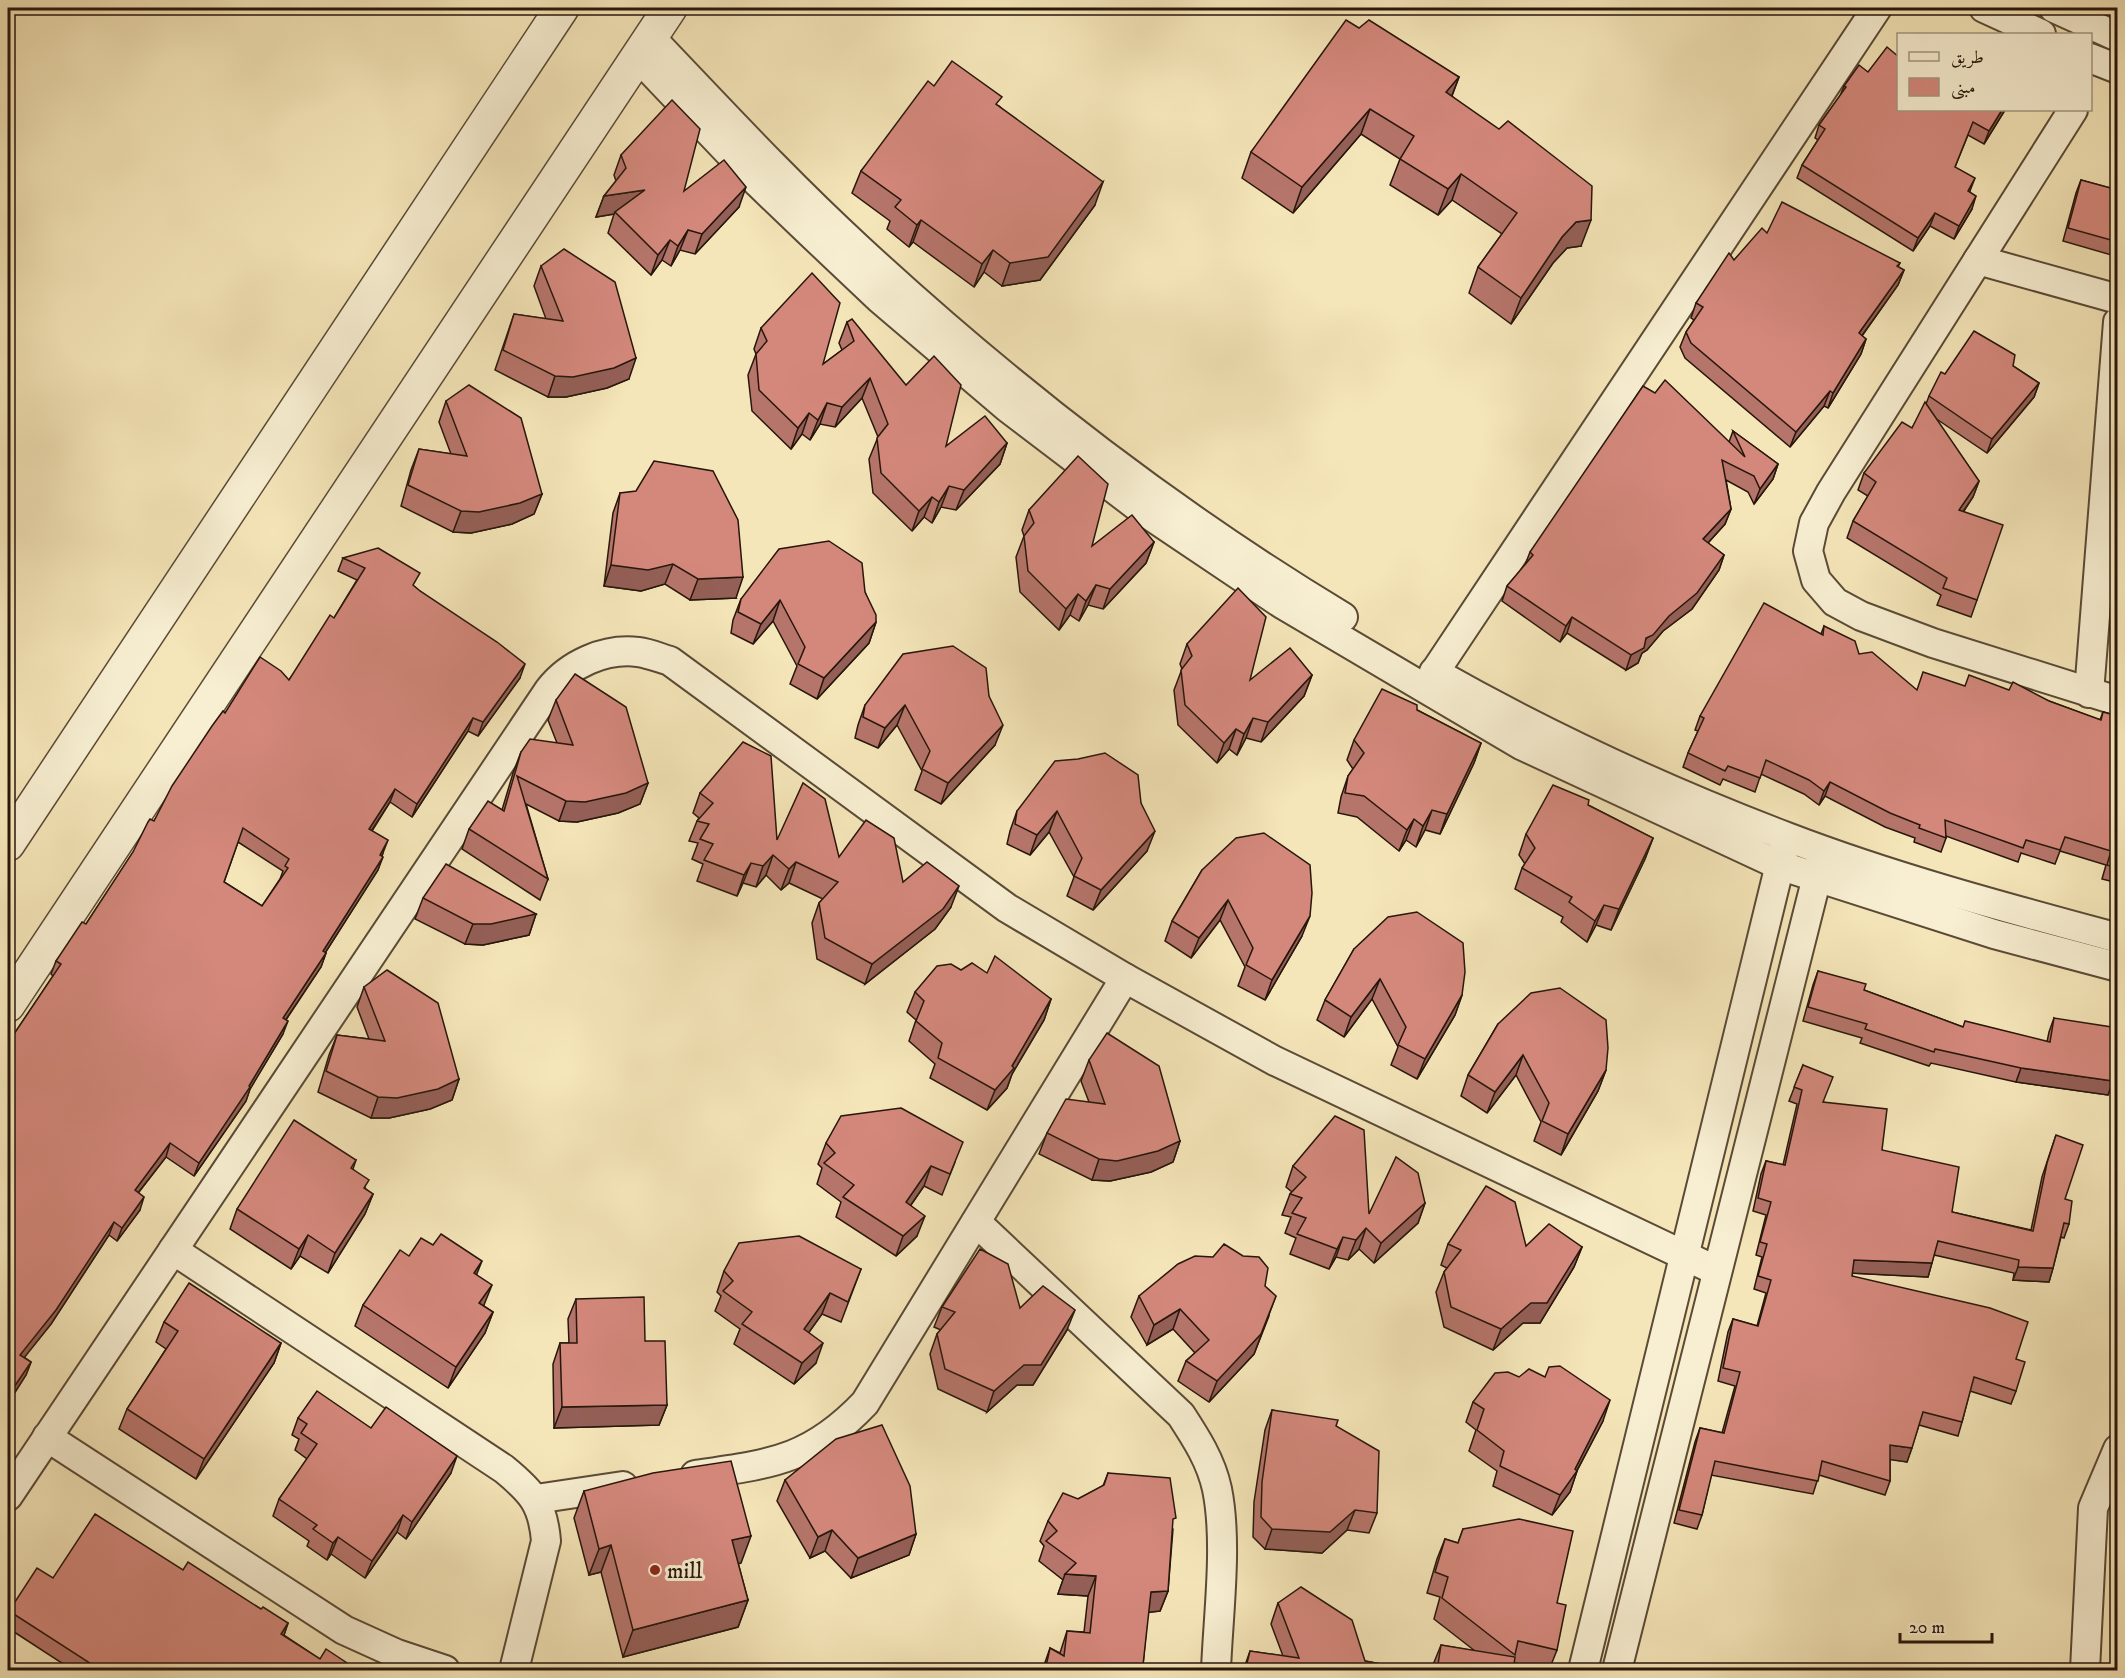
<svg xmlns="http://www.w3.org/2000/svg" width="2125" height="1678" font-family="'IM FELL DW Pica',Amiri,serif">
	<style>
		.lines { fill: none; stroke-linecap: round; stroke-linejoin: round }
		.minor-casing { stroke: #5a4a36; stroke-width: 32 }
		.tertiary-casing { stroke: #5a4a36; stroke-width: 36 }
		.minor { stroke: #f8efd2; stroke-width: 28 }
		.tertiary { stroke: #f8efd2; stroke-width: 33 }
		.wall { fill: #b6756b; stroke: #27160b; stroke-width: 1.5; fill-rule: evenodd }
		.shaded-wall { fill: #945f57; stroke: #27160b; stroke-width: 1.5 }
		.building { fill: #d4887c; stroke: #27160b; stroke-width: 1.5; fill-rule: evenodd }
		.poi-dot { fill: #8f2418; stroke: #f8efd2; stroke-width: 2 }
		.labels { text-anchor: middle; stroke-width: 6; stroke-linejoin: round; paint-order: stroke }
		.poi-label { font-size: 22px; fill: #27160b; stroke: #f8efd2; text-anchor: start }
	</style>
	<rect width="100%" height="100%" fill="#f5e6b9"/>
	<filter id="stains"><feTurbulence type="fractalNoise" baseFrequency=".00333" numOctaves="4"/><feColorMatrix values="0 0 0 0 .2 0 0 0 0 .09 0 0 0 0 .02 0 0 0 .5 -.17"/></filter>
	<radialGradient id="worn" r=".72"><stop offset=".6" stop-color="#630" stop-opacity="0"/><stop offset="1" stop-color="#630" stop-opacity=".3"/></radialGradient>
	<g class="lines">
		<defs>
			<g id="minor">
				<polyline points="1984,8 2041,34"/>
				<polyline points="2054,8 2118,37"/>
				<path d="M650,37c68,71 135,144 208,211 149,138 311,264 485,369"/>
				<polyline points="637,56 758,183 808,231 880,299 1008,408 1142,510 1282,604 1521,745 1779,865 1994,934 2118,967"/>
				<polyline points="2090,58 2118,69"/>
				<polyline points="2073,110 1831,492 1814,523 1808,551 1816,580 1835,602 1861,616 1933,643 2118,701"/>
				<polyline points="1978,260 2118,299"/>
				<path d="M1434,672c113,64 232,119 353,165 107,41 220,71 331,101"/>
				<polyline points="1434,673 1877,8"/>
				<polyline points="2089,693 2118,322"/>
				<path d="M976,1222l205,193c15,23 30,46 36,74 11,54 1,127 -1,181"/>
				<path d="M173,1250l331,219c28,23 39,35 42,72l-32,129"/>
				<polyline points="47,1437 344,1630 397,1654 445,1670"/>
				<path d="M695,1475c75,-11 115,-14 170,-72l260,-425"/>
				<path d="M8,1496l541,-806c20,-26 56,-42 89,-38 10,1 22,6 32,9l337,247 118,70 150,83 442,210"/>
				<polyline points="536,1499 623,1486"/>
				<polyline points="1583,1670 1784,848"/>
				<polyline points="1617,1670 1821,861"/>
				<polyline points="2085,1670 2093,1508 2118,1449"/>
			</g>
			<g id="tertiary">
				<polyline points="8,844 562,8"/>
				<polyline points="8,1005 670,8"/>
			</g>
		</defs>
		<!-- minor casing -->
		<use href="#minor" class="minor-casing"/>
		<!-- tertiary casing -->
		<use href="#tertiary" class="tertiary-casing"/>
		<!-- minor -->
		<use href="#minor" class="minor"/>
		<!-- tertiary -->
		<use href="#tertiary" class="tertiary"/>
	</g>
	<!-- wall -->
	<g class="wall">
		<polygon points="1359,28 1459,77 1452,96 1581,246 1567,248 1553,263 1511,324 1469,293 1478,267 1502,234 1452,200 1438,215 1390,185 1400,159 1361,134 1293,213 1242,178 1251,152"/>
		<polygon points="934,86 999,106 1095,205 1040,280 1002,286 984,272 974,287 913,242 909,247 887,229 890,221 852,193 861,171"/>
		<polygon points="1844,86 1899,110 2005,110 1984,144 1968,135 1955,167 1970,192 1972,209 1954,239 1930,226 1913,251 1797,178 1802,165 1818,140 1815,138 1819,125 1840,96"/>
		<polygon points="621,155 684,191 739,207 695,254 680,250 671,266 662,260 651,275 608,233 614,214 596,217 604,196 616,181 614,175"/>
		<polygon points="2081,180 2118,190 2118,275 2112,274 2115,256 2063,241 2076,193"/>
		<polygon points="1767,233 1900,263 1898,267 1904,270 1898,285 1862,336 1866,339 1861,354 1828,408 1824,406 1790,447 1685,358 1680,347 1686,332 1694,320 1691,318 1696,303 1734,260"/>
		<polygon points="541,266 629,379 607,388 566,397 548,397 495,370 514,314 546,319 534,286"/>
		<polygon points="847,322 946,446 1007,443 1000,464 956,510 941,507 932,523 924,517 912,531 873,493 869,459 878,437 862,398 835,427 820,424 810,440 802,434 791,449 752,411 748,375 756,354 754,349 761,328 823,364 842,350 839,343"/>
		<polygon points="2013,366 2039,383 2034,397 1987,453 1935,418 1979,481 1973,497 1964,511 1977,600 1971,617 1937,605 1941,595 1847,538 1853,521 1868,496 1858,490 1864,473 1912,428 1926,404 1929,396 1945,374"/>
		<polygon points="446,401 542,494 534,514 512,524 471,533 453,532 401,506 411,470 419,449 451,454 439,422"/>
		<polygon points="1733,431 1778,464 1773,479 1754,504 1748,492 1726,480 1731,509 1725,524 1708,543 1724,555 1719,570 1692,609 1663,631 1647,650 1642,653 1638,663 1626,670 1567,633 1560,642 1502,601 1507,586 1525,565 1530,552 1729,442"/>
		<polygon points="620,493 736,598 690,600 665,584 641,591 604,586 613,513"/>
		<polygon points="1029,510 1092,546 1154,542 1146,563 1103,609 1088,605 1079,621 1070,615 1059,630 1020,592 1016,557 1024,536 1022,530"/>
		<path d="M343,558l72,29 105,91 -42,58 -10,-5 -56,86 -22,-15 -18,29 11,22 -5,17 -53,83h1l-5,14 -35,53 -3,14 -33,55 -4,12 -52,75 -28,-19 -27,35 1,18 -23,31 -8,-6 -58,89 -27,33 7,5 -5,13 -16,25 -2,-1v-356l45,-67 -2,-2 5,-13 30,-37 139,-211 64,-33 45,-62 23,-38 -19,-9zM238,842l45,29 -3,8 -18,27 -38,-24z"/>
		<polygon points="2118,568 2118,618 2111,618 2115,575"/>
		<polygon points="865,592 876,622 869,643 817,699 790,684 797,666 773,621 753,644 731,633 733,620 741,599"/>
		<polygon points="1824,626 1859,654 1916,690 1965,686 2009,690 2049,701 2100,720 2103,712 2118,716 2118,883 2102,879 2106,865 2060,851 2055,864 2021,853 2018,862 1946,836 1946,838 1941,852 1914,842 1915,838 1885,827 1825,796 1819,805 1804,794 1761,774 1755,792 1723,779 1720,785 1683,767 1688,753 1698,731 1695,730 1700,716 1821,634"/>
		<polygon points="1187,644 1250,680 1312,675 1304,696 1261,742 1246,738 1237,755 1229,749 1217,763 1178,725 1174,690 1182,669 1180,664"/>
		<polygon points="989,696 995,745 941,804 915,790 922,771 897,725 878,748 855,738 858,725 865,705"/>
		<polygon points="556,700 648,783 640,804 618,813 577,822 559,821 526,804 548,879 540,900 462,849 469,829 502,810 513,773 521,752 557,743 548,720"/>
		<polygon points="1417,710 1481,743 1474,763 1440,834 1425,830 1416,847 1406,840 1399,851 1357,817 1338,813 1341,797 1348,776 1353,769 1347,760 1354,740"/>
		<polygon points="700,793 777,840 839,857 903,882 951,907 935,929 865,984 817,959 812,923 819,903 823,899 789,883 781,890 766,875 756,887 743,883 737,896 697,881 703,864 692,859 698,843 689,841 697,821 699,818 693,813"/>
		<polygon points="1141,803 1147,851 1093,910 1067,896 1074,877 1049,832 1030,855 1007,844 1010,831 1017,811"/>
		<polygon points="1588,805 1653,838 1645,859 1611,930 1596,925 1587,942 1561,922 1563,917 1515,889 1522,868 1525,864 1519,855 1526,834"/>
		<polygon points="1202,870 1302,936 1265,1000 1238,986 1245,967 1220,920 1191,958 1165,941 1172,921"/>
		<polygon points="423,898 536,914 529,935 483,945 465,944 415,919"/>
		<polygon points="1354,949 1462,995 1455,1015 1417,1079 1391,1065 1398,1047 1372,999 1344,1037 1317,1020 1325,1000"/>
		<polygon points="961,970 987,973 1051,999 1044,1020 1012,1074 1007,1088 987,1110 930,1078 935,1064 909,1041 916,1020 907,1012 915,992"/>
		<polygon points="1818,971 1864,990 1963,1027 2047,1042 2049,1032 2054,1018 2113,1081 2108,1095 2016,1082 1931,1063 1929,1066 1860,1043 1862,1038 1803,1021 1813,985"/>
		<polygon points="364,987 459,1079 452,1100 430,1109 389,1118 371,1118 318,1092 329,1055 337,1035 369,1039 357,1007"/>
		<polygon points="1498,1024 1606,1070 1598,1091 1561,1155 1534,1141 1541,1122 1516,1075 1487,1113 1461,1096 1468,1075"/>
		<polygon points="1089,1060 1180,1141 1173,1162 1151,1172 1110,1181 1092,1180 1039,1154 1047,1133 1089,1102 1081,1081"/>
		<polygon points="1803,1065 1824,1102 1882,1150 1952,1212 2031,1230 2042,1177 2056,1135 2069,1224 2064,1238 2061,1237 2053,1268 2049,1282 2013,1280 2014,1273 1934,1255 1928,1277 1852,1273 1852,1276 2016,1359 2016,1391 2011,1404 1970,1391 1962,1422 1958,1436 1919,1425 1907,1462 1890,1459 1890,1481 1885,1495 1819,1475 1813,1494 1711,1475 1702,1515 1697,1529 1674,1523 1695,1442 1700,1428 1722,1433 1735,1386 1718,1381 1728,1332 1733,1319 1757,1326 1766,1293 1754,1289 1762,1257 1756,1255 1766,1215 1753,1211 1761,1174 1766,1161 1783,1165 1797,1104 1789,1101"/>
		<polygon points="826,1143 955,1162 942,1195 924,1186 911,1205 917,1236 896,1256 836,1217 841,1202 817,1184 822,1168 818,1164"/>
		<polygon points="356,1160 353,1169 366,1189 373,1194 365,1214 328,1273 300,1256 291,1269 230,1229 237,1209"/>
		<polygon points="1293,1166 1369,1214 1425,1203 1418,1223 1374,1263 1359,1249 1348,1260 1336,1257 1329,1269 1290,1254 1296,1238 1285,1233 1291,1217 1282,1215 1290,1194 1292,1192 1286,1187"/>
		<polygon points="1448,1244 1526,1246 1582,1247 1574,1267 1540,1323 1523,1323 1493,1350 1444,1327 1436,1292 1444,1272 1447,1268 1441,1265"/>
		<polygon points="409,1256 477,1275 484,1306 493,1312 485,1333 448,1388 355,1326 363,1305"/>
		<polygon points="861,1269 841,1322 822,1314 809,1332 816,1363 794,1384 734,1344 740,1329 715,1311 721,1296 717,1292 724,1271"/>
		<polygon points="1265,1286 1269,1316 1254,1354 1209,1402 1178,1381 1186,1361 1195,1353 1173,1329 1147,1345 1131,1317 1139,1296"/>
		<polygon points="576,1299 645,1341 667,1405 659,1425 554,1428 553,1364 560,1343 569,1343 568,1319"/>
		<polygon points="942,1307 1020,1308 1067,1330 1033,1385 1017,1385 987,1412 938,1389 930,1354 937,1334 941,1330 934,1327"/>
		<polygon points="164,1322 281,1343 274,1363 196,1479 119,1429 127,1409 166,1349 156,1342"/>
		<polygon points="1519,1377 1545,1377 1603,1421 1577,1471 1570,1492 1552,1515 1493,1486 1497,1471 1469,1451 1476,1430 1466,1422 1473,1402"/>
		<polygon points="1272,1410 1336,1426 1377,1513 1369,1533 1347,1530 1322,1553 1265,1549 1253,1537 1254,1502 1265,1430"/>
		<polygon points="298,1418 371,1428 451,1473 406,1539 397,1532 365,1578 331,1554 327,1560 307,1546 309,1541 273,1516 279,1499 307,1459 295,1450 299,1439 292,1435"/>
		<polygon points="1108,1473 1173,1529 1168,1591 1160,1611 1148,1612 1143,1665 1141,1671 1042,1671 1050,1648 1060,1653 1067,1631 1084,1632 1088,1596 1058,1594 1063,1580 1039,1561 1044,1546 1040,1541 1048,1521 1078,1499 1103,1486"/>
		<polygon points="785,1480 916,1534 909,1555 851,1578 825,1551 810,1558 777,1501"/>
		<polygon points="584,1491 741,1563 738,1563 748,1600 738,1627 623,1657 601,1572 589,1575 574,1518"/>
		<polygon points="1463,1529 1557,1603 1557,1650 1549,1670 1514,1663 1513,1671 1433,1671 1433,1665 1441,1645 1475,1651 1434,1619 1440,1597 1427,1593 1437,1559 1445,1539 1458,1543"/>
		<polygon points="53,1578 261,1609 288,1623 284,1635 320,1659 350,1665 349,1669 352,1671 74,1671 8,1628 8,1615 9,1611"/>
		<polygon points="1278,1603 1365,1661 1418,1671 1243,1671 1250,1651 1283,1656 1271,1624"/>
	</g>
	<!-- shaded-wall -->
	<g class="shaded-wall">
		<polygon points="1459,77 1449,103 1446,92"/>
		<polygon points="1370,109 1361,134 1293,213 1302,187"/>
		<polygon points="2002,110 2005,110 1984,144 1989,131"/>
		<polygon points="1461,174 1452,200 1438,215 1448,189"/>
		<polygon points="1975,178 1970,191 1963,204 1968,191"/>
		<polygon points="1103,182 1095,205 1040,280 1002,286 1010,263"/>
		<polygon points="746,187 739,207 695,254 702,234"/>
		<polygon points="645,190 615,212 614,214 596,217 604,196"/>
		<polygon points="1976,196 1972,209 1954,239 1959,226"/>
		<polygon points="1935,213 1930,226 1913,251 1918,238"/>
		<polygon points="921,220 913,242 909,247 917,225"/>
		<polygon points="1591,220 1581,246 1567,248 1553,263 1511,324 1521,298 1562,237 1576,222"/>
		<polygon points="688,230 680,250 671,266 678,246"/>
		<polygon points="670,240 662,260 651,275 658,255"/>
		<polygon points="993,250 984,272 974,287 982,264"/>
		<polygon points="1904,270 1898,285 1853,348 1859,333"/>
		<polygon points="1866,339 1861,354 1828,408 1833,393"/>
		<polygon points="636,358 629,379 607,388 566,397 548,397 555,376"/>
		<polygon points="870,378 862,398 835,427 842,407"/>
		<polygon points="2039,383 2034,397 1987,453 1992,439"/>
		<polygon points="1830,391 1824,406 1790,447 1796,432"/>
		<polygon points="827,403 820,424 810,440 818,420"/>
		<polygon points="809,413 802,434 791,449 798,428"/>
		<polygon points="1007,443 1000,464 956,510 964,490"/>
		<polygon points="1778,464 1773,479 1754,504 1760,489"/>
		<polygon points="1979,481 1973,497 1953,526 1959,510"/>
		<polygon points="949,486 941,507 932,523 939,502"/>
		<polygon points="542,494 534,514 512,524 471,533 453,532 461,511"/>
		<polygon points="932,497 924,517 912,531 919,511"/>
		<polygon points="1731,509 1725,524 1697,555 1703,539"/>
		<polygon points="1154,542 1146,563 1103,609 1110,589"/>
		<polygon points="1724,555 1719,570 1692,609 1663,631 1647,650 1642,653 1638,663 1626,670 1631,655"/>
		<polygon points="673,564 665,584 641,591 604,586 611,565"/>
		<polygon points="743,577 736,598 690,600 698,579"/>
		<polygon points="1096,585 1088,605 1079,621 1086,601"/>
		<polygon points="1078,594 1070,615 1059,630 1066,609"/>
		<polygon points="780,600 773,621 753,644 761,624"/>
		<polygon points="2118,601 2118,618 2111,618"/>
		<polygon points="1572,617 1567,633 1560,642 1566,626"/>
		<polygon points="876,622 869,643 817,699 824,678"/>
		<polygon points="525,664 520,678 478,736 483,722"/>
		<polygon points="1312,675 1304,696 1261,742 1268,722"/>
		<polygon points="905,705 897,725 878,748 885,728"/>
		<polygon points="473,718 468,731 412,817 417,804"/>
		<polygon points="1253,718 1246,738 1237,755 1244,734"/>
		<polygon points="1003,725 995,745 941,804 948,783"/>
		<polygon points="1236,729 1229,749 1217,763 1224,743"/>
		<polygon points="1481,743 1474,763 1440,834 1447,814"/>
		<polygon points="1830,782 1825,796 1819,805 1824,791"/>
		<polygon points="648,783 640,804 618,813 577,822 559,821 566,801"/>
		<polygon points="395,789 390,802 364,842 369,829"/>
		<polygon points="1432,810 1425,830 1416,847 1423,826"/>
		<polygon points="1057,811 1049,832 1030,855 1037,835"/>
		<polygon points="1414,819 1406,840 1399,851 1407,830"/>
		<polygon points="1155,831 1147,851 1093,910 1101,890"/>
		<polygon points="1653,838 1645,859 1611,930 1619,909"/>
		<polygon points="388,840 383,853 375,868 380,855"/>
		<polygon points="773,855 766,875 756,887 763,866"/>
		<polygon points="383,857 378,870 318,964 323,951"/>
		<polygon points="796,862 789,883 781,890 789,869"/>
		<polygon points="751,863 743,883 737,896 744,875"/>
		<polygon points="959,886 951,907 935,929 865,984 872,964"/>
		<polygon points="1228,900 1220,920 1191,958 1199,938"/>
		<polygon points="1604,905 1596,925 1587,942 1595,921"/>
		<polygon points="536,914 529,935 483,945 465,944 473,924"/>
		<polygon points="1310,916 1302,936 1265,1000 1272,980"/>
		<polygon points="326,953 321,967 278,1031 283,1018"/>
		<polygon points="1380,979 1372,999 1344,1037 1351,1017"/>
		<polygon points="1462,995 1455,1015 1417,1079 1425,1059"/>
		<polygon points="1051,999 1044,1020 1012,1074 1007,1088 987,1110 995,1090 1012,1066"/>
		<polygon points="288,1021 283,1034 250,1089 246,1101 194,1176 199,1163 249,1086"/>
		<polygon points="1523,1055 1516,1075 1487,1113 1495,1092"/>
		<polygon points="2021,1068 2113,1081 2108,1095 2016,1082"/>
		<polygon points="1606,1070 1598,1091 1561,1155 1568,1134"/>
		<polygon points="459,1079 452,1100 430,1109 389,1118 371,1118 378,1097"/>
		<polygon points="1180,1141 1173,1162 1151,1172 1110,1181 1092,1180 1099,1159"/>
		<polygon points="170,1143 166,1157 130,1203 135,1190"/>
		<polygon points="931,1166 924,1186 899,1222 906,1202"/>
		<polygon points="373,1194 365,1214 328,1273 335,1253"/>
		<polygon points="144,1197 140,1210 117,1241 122,1228"/>
		<polygon points="1425,1203 1418,1223 1374,1263 1381,1243"/>
		<polygon points="925,1216 917,1236 896,1256 903,1236"/>
		<polygon points="114,1222 109,1235 51,1324 16,1368 20,1355"/>
		<polygon points="1366,1228 1359,1249 1348,1260 1356,1240"/>
		<polygon points="308,1235 300,1256 291,1269 299,1249"/>
		<polygon points="1343,1237 1336,1257 1329,1269 1337,1249"/>
		<polygon points="1582,1247 1574,1267 1540,1323 1523,1323 1493,1350 1501,1329"/>
		<polygon points="1854,1260 1932,1263 1928,1277 1849,1273"/>
		<polygon points="482,1261 474,1281 474,1273"/>
		<polygon points="2018,1267 2053,1268 2049,1282 2013,1280"/>
		<polygon points="492,1285 484,1305 472,1324 479,1303"/>
		<polygon points="830,1293 822,1314 797,1349 804,1329"/>
		<polygon points="1276,1296 1254,1354 1209,1402 1217,1381"/>
		<polygon points="1180,1309 1173,1329 1147,1345 1154,1325"/>
		<polygon points="1075,1310 1067,1330 1033,1385 1017,1385 987,1412 994,1391"/>
		<polygon points="493,1312 485,1333 448,1388 456,1367"/>
		<polygon points="281,1343 274,1363 196,1479 204,1459"/>
		<polygon points="823,1343 816,1363 794,1384 802,1363"/>
		<polygon points="31,1362 26,1375 10,1400 14,1387"/>
		<polygon points="1610,1400 1603,1421 1575,1474 1577,1471 1570,1492 1552,1515 1560,1495 1575,1469"/>
		<polygon points="667,1405 659,1425 554,1428 562,1407"/>
		<polygon points="1890,1445 1912,1448 1907,1462 1885,1459"/>
		<polygon points="457,1456 451,1473 406,1539 412,1522"/>
		<polygon points="1355,1510 1347,1530 1322,1553 1265,1549 1272,1529"/>
		<polygon points="403,1515 397,1532 365,1578 372,1561"/>
		<polygon points="832,1530 825,1551 810,1558 818,1537"/>
		<polygon points="916,1534 909,1555 851,1578 858,1558"/>
		<polygon points="751,1536 741,1563 722,1567 732,1540"/>
		<polygon points="338,1537 331,1554 327,1560 333,1543"/>
		<polygon points="611,1545 601,1572 589,1575 599,1549"/>
		<polygon points="1065,1574 1096,1576 1088,1596 1058,1594"/>
		<polygon points="1168,1591 1160,1611 1143,1613 1151,1592"/>
		<polygon points="748,1600 738,1627 623,1657 633,1630"/>
		<polygon points="288,1623 283,1638 281,1634"/>
		<polygon points="1143,1665 1141,1671 1128,1671"/>
	</g>
	<!-- building -->
	<g class="building">
		<polygon points="1346,20 1359,28 1369,20 1459,77 1446,92 1499,129 1508,121 1592,186 1591,220 1576,222 1562,237 1521,298 1478,267 1517,213 1461,174 1448,189 1400,159 1414,136 1370,109 1302,187 1251,152"/>
		<polygon points="1887,47 1899,57 1899,110 2002,110 1989,131 1973,122 1955,167 1975,178 1968,191 1976,196 1959,226 1935,213 1918,238 1802,165 1825,129 1819,125 1846,87 1844,86 1859,65 1868,72"/>
		<polygon points="952,61 1002,97 996,104 1103,182 1048,257 1010,263 993,250 982,264 921,220 917,225 895,207 901,200 861,171 928,81 934,86"/>
		<polygon points="672,100 700,129 684,191 724,160 746,187 702,234 688,230 678,246 670,240 658,255 615,212 645,190 604,196 626,168 621,155"/>
		<polygon points="2081,180 2118,190 2118,242 2068,228"/>
		<polygon points="1782,202 1900,263 1897,266 1904,270 1859,333 1866,339 1833,393 1830,391 1796,432 1691,343 1686,332 1703,307 1696,303 1729,253 1734,260 1762,228 1767,233"/>
		<polygon points="564,249 615,282 636,358 614,368 573,377 555,376 503,350 514,314 563,321 541,266"/>
		<polygon points="812,273 840,303 823,364 854,341 847,322 852,319 906,385 934,356 961,385 946,446 985,416 1007,443 964,490 949,486 939,502 932,497 919,511 881,473 877,438 888,424 870,378 842,407 827,403 818,420 809,413 798,428 759,390 756,354 767,341 761,328"/>
		<polygon points="1974,331 2015,355 2013,366 2039,383 1992,439 1929,396 1941,372 1945,374"/>
		<polygon points="1665,380 1745,457 1733,431 1778,464 1760,489 1754,476 1722,460 1731,509 1703,539 1724,555 1697,593 1669,616 1653,635 1646,638 1644,648 1631,655 1572,617 1566,626 1507,586 1533,555 1530,552 1643,386 1655,393"/>
		<polygon points="469,385 521,418 542,494 520,503 479,512 461,511 408,485 419,449 467,456 446,401"/>
		<polygon points="1925,402 1979,481 1959,510 2003,525 1977,600 1943,588 1947,578 1853,521 1876,482 1864,473 1902,422 1912,428"/>
		<polygon points="1078,456 1108,484 1092,546 1132,515 1154,542 1110,589 1096,585 1086,601 1078,594 1066,609 1028,571 1024,536 1034,523 1029,510"/>
		<polygon points="654,461 713,471 738,520 743,577 698,579 673,564 648,570 611,565 620,493 636,491"/>
		<polygon points="829,541 862,563 865,592 876,615 876,622 824,678 798,664 805,647 780,600 761,624 738,612 741,599 779,549"/>
		<path d="M378,548l42,25 -7,12 7,6 77,51 28,22 -42,58 -10,-4 -56,86 -22,-15 -26,40 19,11 -8,15 3,2 -60,94 3,2 -43,65 5,3 -39,65 1,1 -51,76 -29,-20 -35,47 9,7 -22,31 -8,-6 -58,88 -36,45 11,7 -17,25 -6,-5v-339l53,-79 -5,-3 26,-39 4,2 47,-72 15,-30 2,-3 4,2 18,-35 40,-60 11,-15 2,2 35,-56 21,14 8,9 41,-65 4,3 31,-50 -22,-10zM243,828l46,31 -4,7 3,2 -26,38 -38,-24z"/>
		<polygon points="1238,588 1266,617 1250,680 1290,648 1312,675 1268,722 1253,718 1244,734 1236,729 1224,743 1185,705 1181,670 1192,656 1187,644"/>
		<polygon points="1764,603 1823,635 1824,626 1855,641 1859,654 1872,652 1917,690 1923,672 1965,686 1969,675 2009,690 2013,682 2049,701 2101,720 2103,712 2118,716 2118,868 2107,865 2111,851 2065,837 2060,850 2026,840 2023,848 1945,820 1946,838 1919,828 1920,825 1890,813 1830,782 1824,791 1809,780 1766,760 1760,778 1728,766 1725,771 1688,753 1704,718 1700,716"/>
		<polygon points="953,646 986,668 989,696 1003,725 948,783 922,769 930,751 905,705 885,728 863,717 865,705 903,654"/>
		<polygon points="575,674 626,707 648,783 626,793 585,802 566,801 517,776 548,879 469,829 488,801 504,811 521,752 530,739 573,745 556,700"/>
		<polygon points="1382,689 1417,705 1417,710 1481,743 1447,814 1432,810 1423,826 1414,819 1407,830 1364,796 1345,793 1348,776 1364,753 1354,740"/>
		<polygon points="743,742 771,756 777,840 803,783 825,799 839,857 866,820 894,838 903,882 927,862 959,886 943,909 872,964 825,938 819,903 838,882 796,862 789,869 773,855 763,866 751,863 744,875 704,860 713,844 700,839 709,824 697,821 713,803 700,793"/>
		<polygon points="1105,753 1138,775 1141,803 1155,831 1101,890 1074,876 1082,858 1057,811 1037,835 1015,824 1017,811 1055,761 1078,759"/>
		<polygon points="1553,785 1589,800 1588,805 1653,838 1619,909 1604,905 1595,921 1569,902 1572,897 1522,868 1535,848 1526,834"/>
		<polygon points="1264,833 1310,865 1312,893 1310,916 1272,980 1246,965 1253,948 1228,900 1199,938 1172,921 1202,870 1236,838"/>
		<polygon points="446,864 536,914 491,924 473,924 423,898"/>
		<polygon points="1417,912 1463,943 1465,972 1462,995 1425,1059 1398,1045 1406,1027 1380,979 1351,1017 1325,1000 1354,949 1388,917"/>
		<polygon points="995,956 1051,999 1012,1066 1014,1068 995,1090 938,1058 942,1043 916,1021 924,1001 915,992 937,966 951,964 961,970 972,963 987,973"/>
		<polygon points="387,970 438,1003 459,1079 438,1089 397,1098 378,1097 326,1071 337,1035 385,1041 364,987"/>
		<polygon points="1818,971 1866,984 1864,990 1963,1027 1965,1021 2050,1042 2054,1018 2118,1028 2118,1053 2113,1081 2021,1068 1935,1049 1934,1052 1865,1029 1867,1024 1808,1007"/>
		<polygon points="1560,988 1606,1020 1608,1048 1606,1070 1568,1134 1542,1121 1549,1103 1523,1055 1495,1092 1468,1075 1498,1024 1531,993"/>
		<polygon points="1107,1033 1159,1066 1180,1141 1158,1151 1117,1161 1099,1159 1047,1133 1066,1099 1105,1104 1089,1060"/>
		<polygon points="1803,1065 1833,1077 1823,1102 1887,1109 1882,1150 1959,1167 1952,1212 2033,1231 2047,1163 2056,1135 2083,1145 2065,1199 2072,1201 2069,1224 2064,1223 2053,1268 2018,1267 2019,1260 1938,1241 1932,1263 1854,1260 1852,1276 1990,1308 2028,1322 2016,1359 2025,1362 2016,1391 1974,1377 1962,1422 1923,1412 1912,1448 1890,1445 1890,1481 1822,1461 1818,1481 1715,1461 1702,1515 1679,1510 1700,1428 1724,1433 1740,1372 1723,1368 1733,1319 1758,1326 1771,1280 1758,1276 1767,1244 1760,1242 1771,1202 1758,1198 1766,1161 1785,1165 1802,1090 1794,1087"/>
		<polygon points="901,1108 963,1142 950,1174 931,1166 906,1202 925,1216 903,1236 843,1197 854,1185 824,1163 835,1153 826,1143 841,1116"/>
		<polygon points="1335,1116 1364,1130 1369,1214 1396,1157 1418,1173 1425,1203 1381,1243 1366,1228 1356,1240 1343,1237 1337,1249 1297,1234 1306,1218 1292,1213 1302,1198 1290,1194 1306,1177 1293,1166"/>
		<polygon points="294,1120 356,1160 351,1168 369,1180 364,1188 373,1194 335,1253 308,1235 299,1249 237,1209"/>
		<polygon points="1486,1186 1515,1202 1526,1246 1549,1224 1582,1247 1547,1303 1531,1303 1501,1329 1451,1307 1444,1272 1461,1250 1448,1244"/>
		<polygon points="441,1234 482,1261 474,1273 492,1285 479,1303 493,1312 456,1367 363,1305 400,1250 409,1256 421,1238 433,1245"/>
		<polygon points="799,1236 861,1269 848,1302 830,1293 804,1329 823,1343 802,1363 742,1324 752,1312 723,1291 733,1281 724,1271 739,1243"/>
		<polygon points="1224,1244 1243,1256 1259,1257 1268,1268 1265,1286 1276,1296 1261,1334 1217,1381 1186,1361 1209,1340 1180,1309 1154,1325 1139,1296 1178,1264 1195,1256 1213,1257"/>
		<polygon points="980,1249 1008,1264 1020,1308 1043,1286 1075,1310 1041,1365 1024,1365 994,1391 945,1369 937,1334 955,1312 942,1307"/>
		<polygon points="189,1283 281,1343 204,1459 127,1409 178,1331 164,1322"/>
		<polygon points="644,1297 645,1341 665,1341 667,1405 562,1407 560,1343 577,1343 576,1299"/>
		<polygon points="1560,1366 1610,1400 1575,1469 1577,1471 1560,1495 1500,1466 1504,1451 1477,1430 1484,1409 1473,1402 1495,1373 1508,1372 1519,1377 1529,1369 1545,1377 1549,1367"/>
		<polygon points="317,1391 371,1428 386,1407 457,1456 412,1522 403,1515 372,1561 338,1537 333,1543 313,1529 317,1525 279,1499 317,1444 301,1433 307,1424 298,1418"/>
		<polygon points="1272,1410 1338,1420 1336,1426 1379,1451 1377,1513 1355,1510 1330,1532 1272,1529 1261,1517 1262,1482"/>
		<polygon points="882,1425 910,1486 916,1534 858,1558 832,1530 818,1537 785,1480 836,1439"/>
		<polygon points="731,1461 751,1536 732,1540 748,1600 633,1630 611,1545 599,1549 584,1491 653,1473"/>
		<polygon points="1108,1473 1170,1478 1176,1518 1173,1519 1168,1591 1151,1592 1143,1665 1128,1671 1045,1671 1050,1648 1064,1656 1067,1631 1090,1633 1096,1576 1065,1574 1076,1563 1046,1541 1057,1531 1048,1521 1063,1493 1078,1499 1104,1485"/>
		<polygon points="95,1514 183,1570 188,1562 261,1609 263,1607 288,1623 281,1634 320,1659 326,1649 350,1665 348,1668 352,1671 102,1671 9,1611 37,1568 53,1578"/>
		<polygon points="1519,1519 1573,1531 1557,1603 1566,1605 1557,1650 1518,1641 1515,1655 1442,1598 1448,1577 1435,1572 1445,1539 1458,1543 1463,1529"/>
		<polygon points="1301,1587 1352,1620 1365,1661 1418,1671 1245,1671 1250,1651 1299,1658 1278,1603"/>
		<polygon points="1441,1645 1515,1657 1513,1671 1437,1671"/>
	</g>
	<!-- markers -->
	<circle class="poi-dot" cx="655" cy="1570" r="6"/>
	<g class="labels">
		<!-- poi labels -->
		<g class="poi-label">
			<text x="667" y="1578">mill</text>
		</g>
	</g>
	<!-- margin -->
	<rect width="2125" height="1678" fill="none" stroke="#f5e6b9" stroke-width="30"/>
	<rect x="9" y="9" width="2107" height="1660" fill="none" stroke="#27160b" stroke-width="3"/>
	<rect x="15" y="15" width="2095" height="1648" fill="none" stroke="#27160b" stroke-width="1.5"/>
	<!-- legend -->
	<rect x="1897" y="33" width="195" height="78" fill="#f8efd2" stroke="#a49882" stroke-width="1.5"/>
	<rect x="1909" y="52" width="30" height="9" fill="#f8efd2" stroke="#a49882" stroke-width="1.5"/>
	<text x="1951" y="63" font-size="18" fill="#27160b">طريق</text>
	<rect x="1909" y="78" width="30" height="18" fill="#d4887c" stroke="#a49882" stroke-width="1.5"/>
	<text x="1951" y="93" font-size="18" fill="#27160b">مبنى</text>
	<!-- scale -->
	<path d="M1900 1633v9h92v-9" fill="none" stroke="#27160b" stroke-width="3"/>
	<text x="1909" y="1633" font-size="18" fill="#27160b" stroke="#f8efd2" stroke-width="4.5" paint-order="stroke">20 m</text>
	<rect width="100%" height="100%" filter="url(#stains)"/>
	<rect width="100%" height="100%" fill="url(#worn)"/>
</svg>
